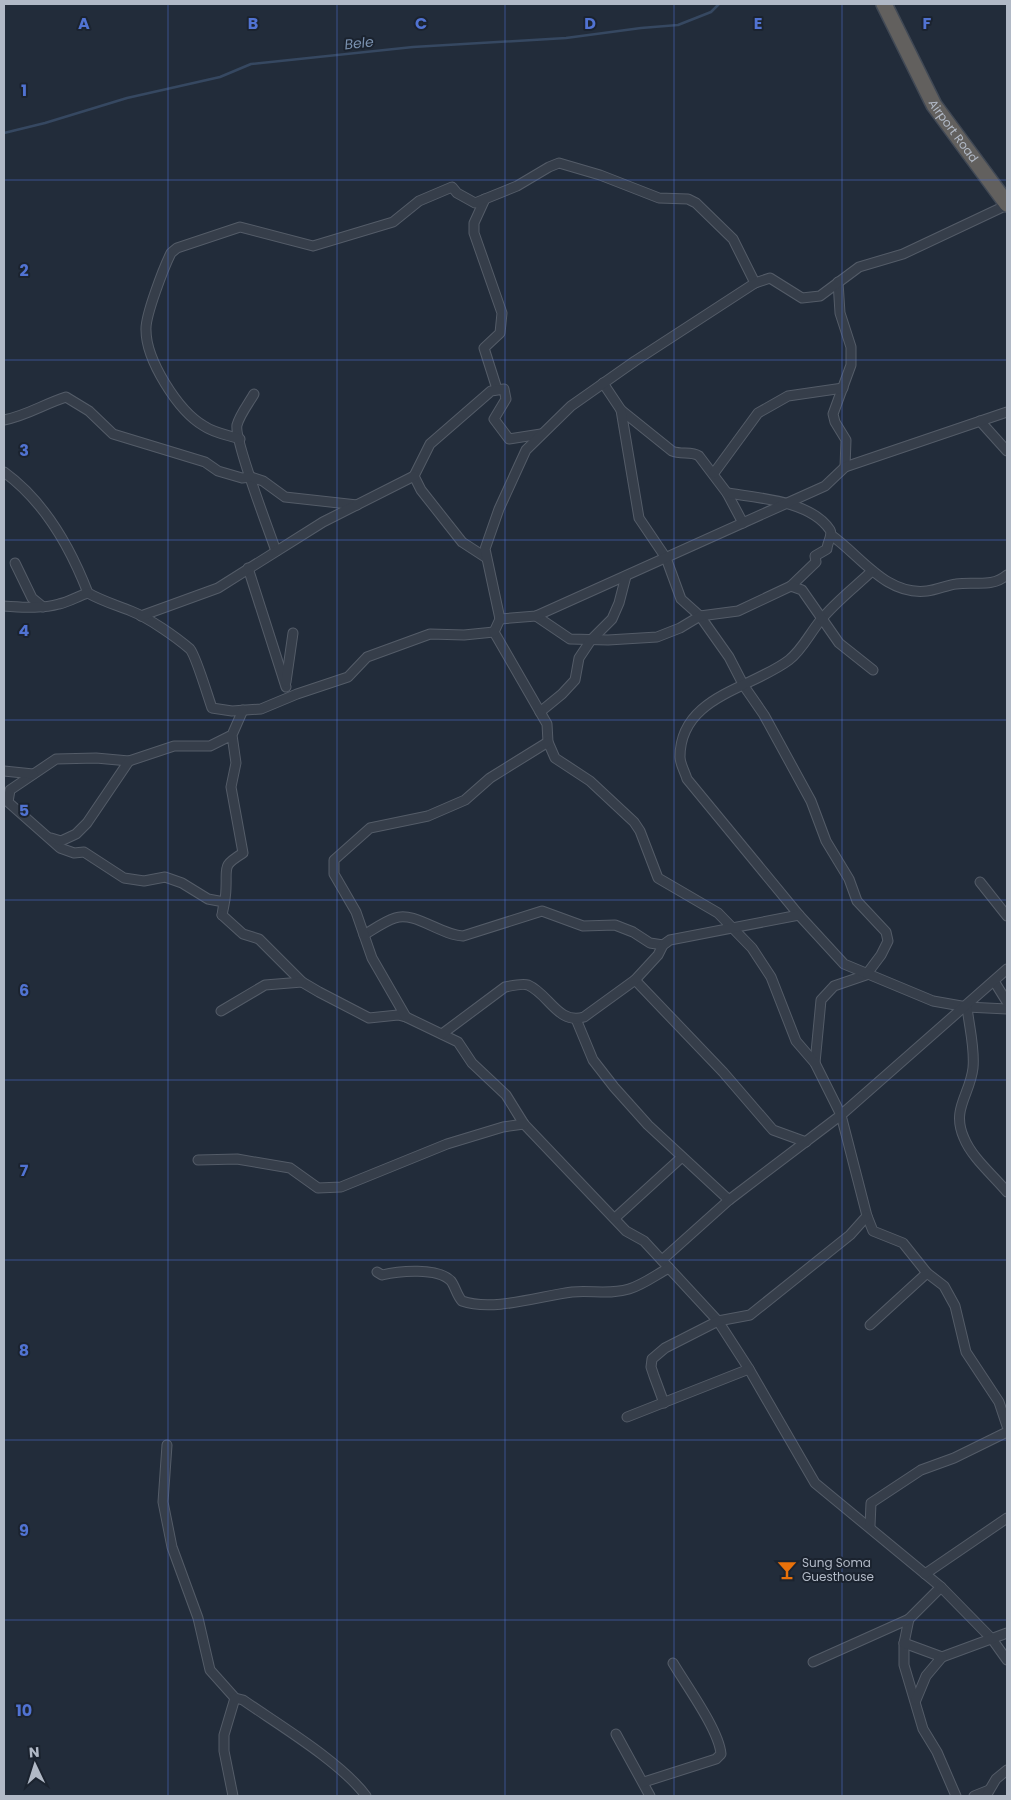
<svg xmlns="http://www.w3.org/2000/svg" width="1011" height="1800" font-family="Poppins,sans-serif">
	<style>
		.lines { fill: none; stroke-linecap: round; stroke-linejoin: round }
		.stream { stroke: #364861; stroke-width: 2.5 }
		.minor-casing { stroke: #545c68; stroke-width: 11 }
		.trunk-casing { stroke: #414955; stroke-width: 18 }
		.minor { stroke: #363e4a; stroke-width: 9 }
		.trunk { stroke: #62605e; stroke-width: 15 }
		.grid { fill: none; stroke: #5173d2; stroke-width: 1; stroke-opacity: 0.55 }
		.labels { text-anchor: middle; stroke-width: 4; stroke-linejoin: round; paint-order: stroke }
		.street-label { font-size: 12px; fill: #b1b9c6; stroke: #1b232f }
		.poi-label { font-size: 12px; fill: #b1b9c6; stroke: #1b232f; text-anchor: start }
		.water-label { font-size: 14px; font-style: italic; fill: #7990ae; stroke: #1b232f }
		.grid-label { font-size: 16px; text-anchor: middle; font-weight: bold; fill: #5173d2; stroke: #1b232f; stroke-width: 4; stroke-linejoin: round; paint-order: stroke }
	</style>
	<rect width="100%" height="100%" fill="#222c3a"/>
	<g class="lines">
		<!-- stream -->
		<polyline class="stream" points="4,133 45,123 127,98 220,77 251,64 413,47 566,38 641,28 678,25 711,12 719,4"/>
		<defs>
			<g id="minor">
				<polyline points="485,199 474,223 474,233 502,313 500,333 484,348 497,389"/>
				<polyline points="838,282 840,313 851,347 851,365 833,414 835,422 846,440 845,467"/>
				<path d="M603,383l18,27 51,41c9,4 19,0 27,5l28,37 16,30"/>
				<path d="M254,394c-5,9 -14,20 -17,31 -3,14 32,106 39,126"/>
				<polyline points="621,410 639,518 666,558 681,599 700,616 729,657 744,686 764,715 811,801 826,841 849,879 857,901 886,932 888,941 881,955 866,975 834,986 821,1000 815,1063"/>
				<path d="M4,420c22,-4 40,-16 62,-23l23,14 24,23 92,28 13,9 24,7 9,-1 12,4 22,16 72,8"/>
				<polyline points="980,421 1007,451"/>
				<path d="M240,439c-12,-4 -26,-6 -36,-13 -26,-15 -58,-66 -58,-96 -1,-14 18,-63 25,-77l6,-5 63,-21 73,19 80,-24 26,-21 33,-14 5,6 18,10 42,-17 32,-19 10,-4 41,12 59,23 29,1 8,4 37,36 22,44"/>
				<path d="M4,472c40,29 67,77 84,121 14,8 28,12 43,18 18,7 45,26 59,38 6,7 18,48 22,59l20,3 29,-2 36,-15 51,-17 19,-20 63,-23 34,1 30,-3"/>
				<polyline points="714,473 758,413 788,396 843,388"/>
				<path d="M727,493c32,5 84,8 103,37 3,5 -3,13 -3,19l-12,7 1,6 -25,24"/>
				<path d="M831,535c30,21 55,61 96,56 10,-1 20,-6 29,-7 20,-3 35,4 51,-9"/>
				<polyline points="485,557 462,542 421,490 414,476 430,444 491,391 504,389 506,399 494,419 509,439 541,434"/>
				<polyline points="15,563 32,598 43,607"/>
				<polyline points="248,568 286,687"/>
				<path d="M872,571c-17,16 -38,32 -52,50 -10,12 -18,29 -31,39 -38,29 -109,36 -109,97 0,7 5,15 7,22l112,136 45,49 89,37 34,6 40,2"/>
				<path d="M4,606c18,1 37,3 55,-2 10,-2 19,-8 29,-11"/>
				<polyline points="141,616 218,588 323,522 414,476"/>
				<polyline points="536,616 570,639 608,640 657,637 680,628 700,616 738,611 791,586 802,590 839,643 873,670"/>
				<polyline points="500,619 536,616 825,486 845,467 1007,412"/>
				<polyline points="494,632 547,724 548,742 555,758 590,781 634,822 640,831 658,878 718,913 752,948 771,977 796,1041 815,1063 841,1115 867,1216 873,1231 903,1243 927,1273 944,1286 955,1306 966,1352 999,1402 1007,1426"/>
				<polyline points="494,632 500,619 485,549 499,509 526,450 571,406 635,361 755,283 770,278 802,298 820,296 859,267 903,254 1007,205"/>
				<polyline points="286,682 293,633"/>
				<polyline points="540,712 562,694 575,680 579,658 591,640 612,619 619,603 626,576"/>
				<path d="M232,735l-22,11h-36l-45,15 -33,-3 -40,1 -46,31 -2,12 52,46 14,5 10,-1 40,26 20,3 21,-4 17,6 26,16 16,3 -2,13c2,-9 4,-18 4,-27 1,-22 -4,-22 17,-35l-12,-66 5,-24 -4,-28 11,-25"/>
				<polyline points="4,771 33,774"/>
				<polyline points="51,838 61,841 76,834 87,823 129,761"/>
				<polyline points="980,882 1007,916"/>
				<polyline points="222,915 243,934 259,939 302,982 319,992 369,1018 398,1015 406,1017 458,1042 472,1063 506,1095 524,1124 626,1231 644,1241 718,1321 749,1369 815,1483 941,1587 909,1619 904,1643 904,1665 923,1729 937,1752 956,1796"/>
				<path d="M364,935c10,-6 21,-14 31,-17 20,-7 45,17 68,18l79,-25 41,15 32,-1 18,7 17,11 13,2"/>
				<polyline points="635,980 723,1072 773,1130 806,1142"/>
				<polyline points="994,981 1007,1002"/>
				<path d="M967,1007c2,19 8,41 6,61 -3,27 -22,41 -9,70 8,20 30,38 43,54"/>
				<polyline points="221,1011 265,985 302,982"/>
				<polyline points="406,1017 372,958 356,912 334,874 334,860 370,828 428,816 465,800 490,778 548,742"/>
				<polyline points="576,1019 593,1060 614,1087 648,1125 729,1200"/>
				<path d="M442,1034l63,-47c6,-1 17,-4 23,-2 21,9 30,40 56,32l51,-37 23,-25 5,-10 7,-5 129,-25"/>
				<polyline points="198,1160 237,1159 290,1168 318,1188 341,1187 447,1144 503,1127 524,1124"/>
				<polyline points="615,1218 682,1157"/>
				<polyline points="662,1260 729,1200 841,1115 1007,969"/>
				<path d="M377,1272l5,3c16,-4 56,-8 69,6 4,5 6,15 11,20 31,11 78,-5 110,-9 20,-2 37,3 57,-3 14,-4 28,-15 40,-21"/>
				<polyline points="870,1325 927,1273"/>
				<polyline points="664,1403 654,1376 651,1367 652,1359 665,1348 718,1321 750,1315 850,1235 867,1216"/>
				<polyline points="627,1417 749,1369"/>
				<path d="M167,1445l-4,57 9,45 26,71 12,52 25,28 8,2c36,25 98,62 123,96"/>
				<polyline points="870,1526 871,1503 921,1470 954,1458 1007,1432"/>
				<polyline points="925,1574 1007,1518"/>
				<polyline points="941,1587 992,1639 1007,1660"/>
				<polyline points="904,1643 942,1657 1007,1633"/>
				<polyline points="813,1662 909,1619"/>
				<polyline points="916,1700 926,1676 942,1657"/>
				<polyline points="616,1734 650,1796"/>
				<path d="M644,1782l72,-23 5,-5c-2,-24 -35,-69 -48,-91"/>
				<polyline points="233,1796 224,1751 224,1735 235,1698"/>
				<polyline points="974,1796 989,1790"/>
				<polyline points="986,1796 996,1779 1007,1770"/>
			</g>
			<g id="trunk">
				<path id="s1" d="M884,4l50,101 73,99"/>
			</g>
		</defs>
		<!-- minor casing -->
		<use href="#minor" class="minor-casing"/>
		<!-- trunk casing -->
		<use href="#trunk" class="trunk-casing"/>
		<!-- minor -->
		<use href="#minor" class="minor"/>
		<!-- trunk -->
		<use href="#trunk" class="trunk"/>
	</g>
	<!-- grid -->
	<path class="grid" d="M168,4v1792M337,4v1792M505,4v1792M674,4v1792M842,4v1792M4,180h1003M4,360h1003M4,540h1003M4,720h1003M4,900h1003M4,1080h1003M4,1260h1003M4,1440h1003M4,1620h1003"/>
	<!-- icons -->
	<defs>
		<symbol id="bar-bare" viewBox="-9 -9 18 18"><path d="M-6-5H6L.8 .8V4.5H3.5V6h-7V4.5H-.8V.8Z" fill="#e8710a" stroke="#1b232f" stroke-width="2.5" paint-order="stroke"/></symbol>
	</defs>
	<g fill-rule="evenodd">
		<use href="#bar-bare" x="773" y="1556" width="28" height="28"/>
	</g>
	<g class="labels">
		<!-- street labels -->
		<g class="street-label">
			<text dy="4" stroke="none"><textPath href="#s1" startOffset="145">Airport Road</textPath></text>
		</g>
		<!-- poi labels -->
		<g class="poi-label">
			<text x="802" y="1567">Sung Soma<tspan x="802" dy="14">Guesthouse</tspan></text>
		</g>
		<!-- water labels -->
		<g class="water-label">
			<text transform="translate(359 43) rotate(-6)" y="5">Bele</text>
		</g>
	</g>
	<g class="grid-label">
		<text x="84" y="29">A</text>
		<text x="253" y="29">B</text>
		<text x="421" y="29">C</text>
		<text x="590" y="29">D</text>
		<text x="758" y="29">E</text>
		<text x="927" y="29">F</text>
		<text x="24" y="96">1</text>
		<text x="24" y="276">2</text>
		<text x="24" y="456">3</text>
		<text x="24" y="636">4</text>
		<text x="24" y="816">5</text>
		<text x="24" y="996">6</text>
		<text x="24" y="1176">7</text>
		<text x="24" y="1356">8</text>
		<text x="24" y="1536">9</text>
		<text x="24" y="1716">10</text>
	</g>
	<!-- border -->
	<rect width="1011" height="1800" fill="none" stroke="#b1b9c6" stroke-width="10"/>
	<!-- north arrow -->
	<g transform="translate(35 1765) rotate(356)" stroke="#1b232f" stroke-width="4" paint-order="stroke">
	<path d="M0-4L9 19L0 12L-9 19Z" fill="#b1b9c6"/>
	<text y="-8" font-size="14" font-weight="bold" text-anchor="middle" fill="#b1b9c6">N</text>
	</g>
</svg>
